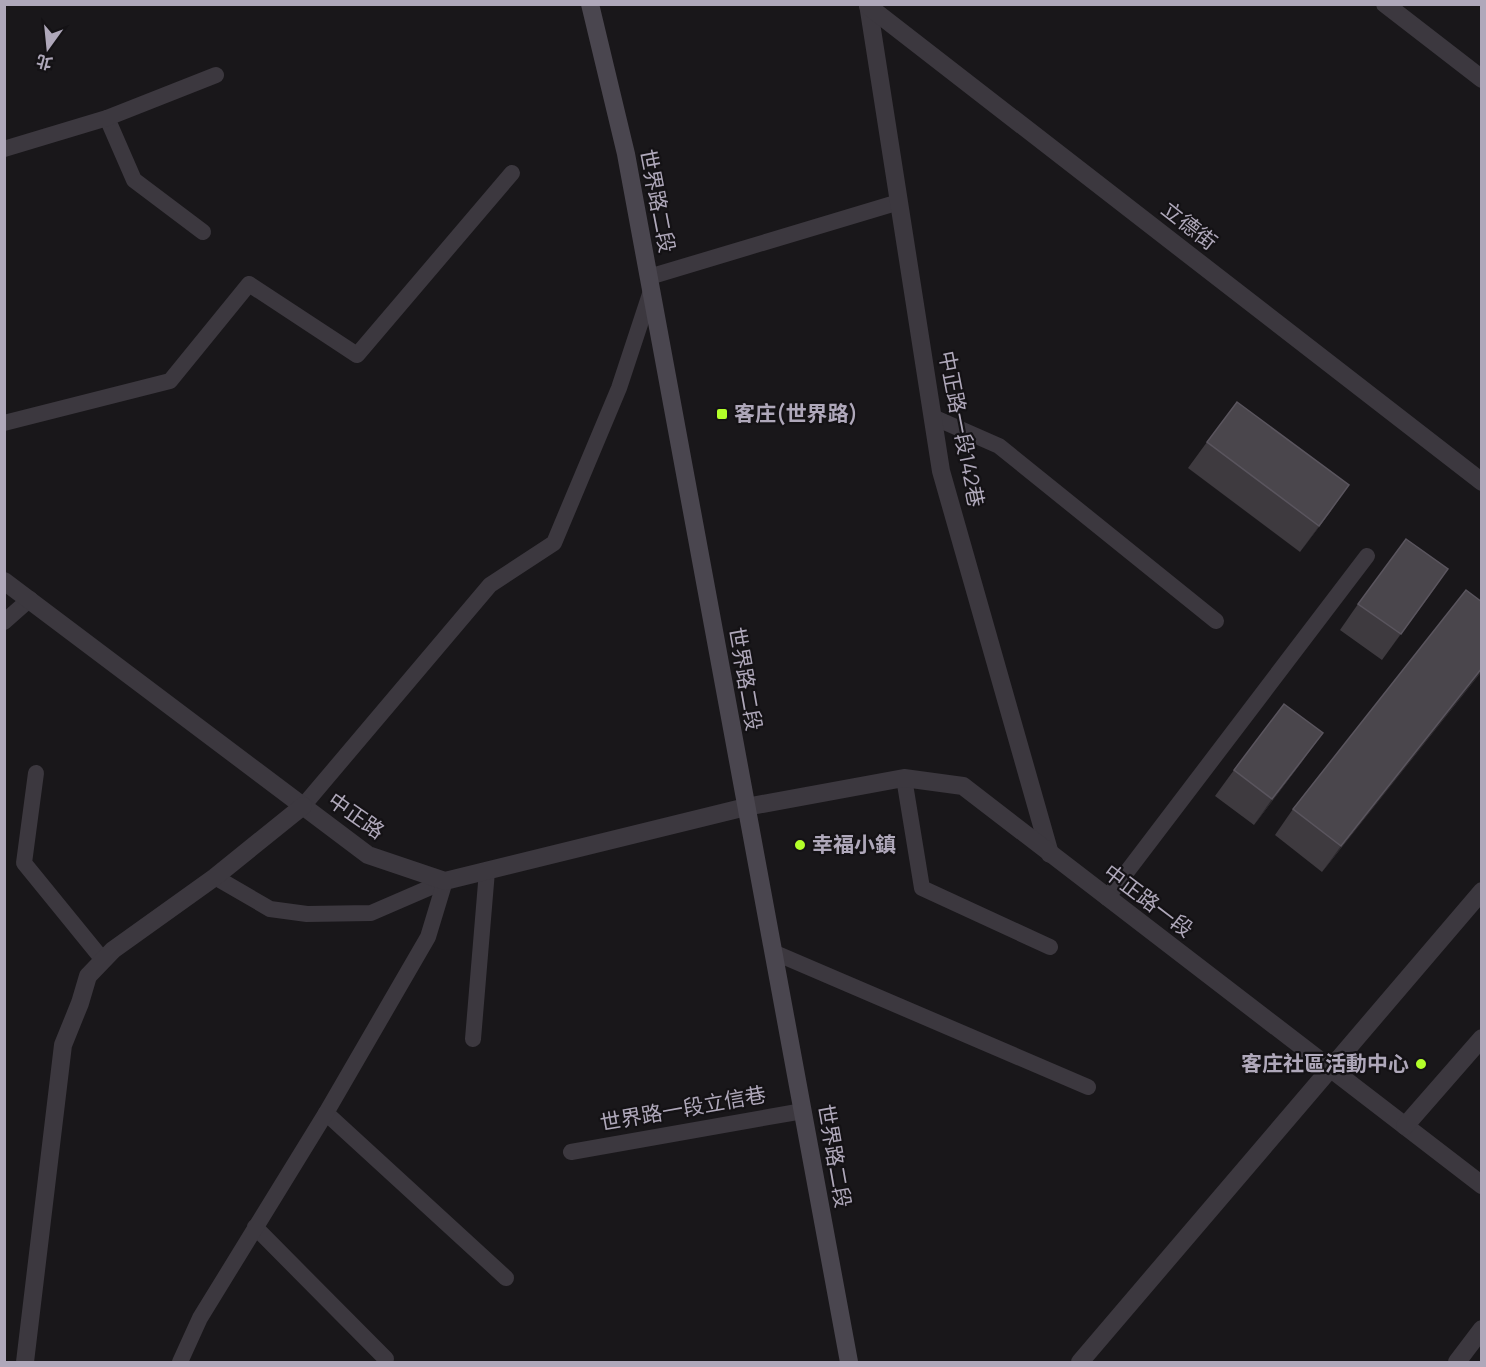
<svg xmlns="http://www.w3.org/2000/svg" width="1486" height="1367" font-family="Manrope,'Noto Sans TC',sans-serif">
	<style>
		.lines { fill: none; stroke-linecap: round; stroke-linejoin: round }
		.lane { stroke: #3c383f; stroke-width: 16 }
		.street { stroke: #3c383f; stroke-width: 18 }
		.secondary { stroke: #4a464f; stroke-width: 18 }
		.wall { fill: #3e3a3f }
		.shaded-wall { fill: #2a272b }
		.building { fill: #4a464c; stroke: #5a555e; stroke-width: 1.5 }
		.poi-dot { fill: #b3ff2a; stroke: #141215; stroke-width: 2 }
		.labels { text-anchor: middle; stroke-width: 4.5; stroke-linejoin: round; paint-order: stroke }
		.street-label { font-size: 21px; fill: #afa8ba; stroke: #141215 }
		.poi-label { font-size: 21px; font-weight: bold; fill: #afa8ba; stroke: #141215; text-anchor: start }
	</style>
	<rect width="100%" height="100%" fill="#19171a"/>
	<g class="lines">
		<!-- lane -->
		<g class="lane">
			<polyline points="107,118 134,180 203,232"/>
			<polyline points="4,149 107,118 216,75"/>
			<polyline points="649,277 899,202"/>
			<polyline points="933,417 999,446 1216,621"/>
			<polyline points="4,423 170,381 249,284 357,355 512,173"/>
			<polyline points="4,622 30,599"/>
			<polyline points="36,773 24,863 103,960"/>
			<polyline points="904,778 922,888 1050,947"/>
			<polyline points="303,806 490,585 554,543 619,388 651,291"/>
			<polyline points="215,877 270,909 307,914 371,913 445,881"/>
			<polyline points="1107,898 1367,556"/>
			<polyline points="773,952 1088,1087"/>
			<polyline points="473,1039 487,871"/>
			<polyline points="326,1113 506,1278"/>
			<polyline points="571,1152 803,1111"/>
			<polyline points="255,1227 386,1359"/>
			<polyline points="180,1362 200,1318 326,1113 428,937 445,881"/>
		</g>
		<!-- street -->
		<g class="street">
			<polyline points="868,4 941,471 1050,854"/>
			<polyline points="1385,4 1482,79"/>
			<polyline points="868,6 1482,482"/>
			<polyline points="4,581 368,855 445,881 746,807 904,778 963,786 1482,1185"/>
			<polyline points="1405,1126 1482,1038"/>
			<polyline points="25,1362 63,1045 80,1003 88,976 113,950 215,877 303,806"/>
			<polyline points="1080,1362 1482,891"/>
			<polyline points="1457,1362 1482,1329"/>
		</g>
		<!-- secondary -->
		<polyline class="secondary" points="590,4 626,154 849,1362"/>
	</g>
	<!-- wall -->
	<g class="wall">
		<polygon points="1207,442 1331,511 1300,552 1188,468"/>
		<polygon points="1448,569 1382,660 1340,630 1358,604"/>
		<polygon points="1482,602 1482,671 1322,872 1275,835 1293,809"/>
		<polygon points="1304,759 1254,825 1215,796 1234,770"/>
	</g>
	<!-- shaded-wall -->
	<g class="shaded-wall">
		<polygon points="1349,485 1331,511 1300,552 1319,526"/>
		<polygon points="1448,569 1430,595 1382,660 1401,634"/>
		<polygon points="1482,668 1482,671 1322,872 1341,846"/>
		<polygon points="1323,733 1304,759 1254,825 1272,799"/>
	</g>
	<!-- building -->
	<g class="building">
		<polygon points="1237,402 1349,485 1319,526 1207,442"/>
		<polygon points="1406,539 1448,569 1401,634 1358,604"/>
		<polygon points="1466,590 1482,602 1482,668 1341,846 1293,809"/>
		<polygon points="1284,704 1323,733 1272,799 1234,770"/>
	</g>
	<!-- markers -->
	<g class="poi-dot">
		<rect x="716" y="408" width="12" height="12" rx="3"/>
		<circle cx="800" cy="845" r="6"/>
		<circle cx="1421" cy="1064" r="6"/>
	</g>
	<g class="labels">
		<!-- street labels -->
		<g class="street-label">
			<text transform="translate(657 201) rotate(79)" y="7">世界路二段</text>
			<text transform="translate(1189 226) rotate(38)" y="7">立德街</text>
			<text transform="translate(961 429) rotate(79)" y="7">中正路一段142巷</text>
			<text transform="translate(745 679) rotate(80)" y="7">世界路二段</text>
			<text transform="translate(356 816) rotate(35)" y="7">中正路</text>
			<text transform="translate(1148 901) rotate(37)" y="7">中正路一段</text>
			<text transform="translate(683 1109) rotate(-10)" y="7">世界路一段立信巷</text>
			<text transform="translate(834 1156) rotate(80)" y="7">世界路二段</text>
		</g>
		<!-- poi labels -->
		<g class="poi-label">
			<text x="734" y="421">客庄(世界路)</text>
			<text x="812" y="852">幸福小鎮</text>
			<text x="1409" y="1071" text-anchor="end">客庄社區活動中心</text>
		</g>
	</g>
	<!-- border -->
	<rect width="1486" height="1367" fill="none" stroke="#afa8ba" stroke-width="12"/>
	<!-- north arrow -->
	<g transform="translate(48 48) rotate(195)" stroke="#141215" stroke-width="4.5" paint-order="stroke">
	<path d="M0-4.5L10 22L0 15L-10 22Z" fill="#afa8ba"/>
	<text y="-9" font-size="16" font-weight="bold" text-anchor="middle" fill="#afa8ba">北</text>
	</g>
</svg>
